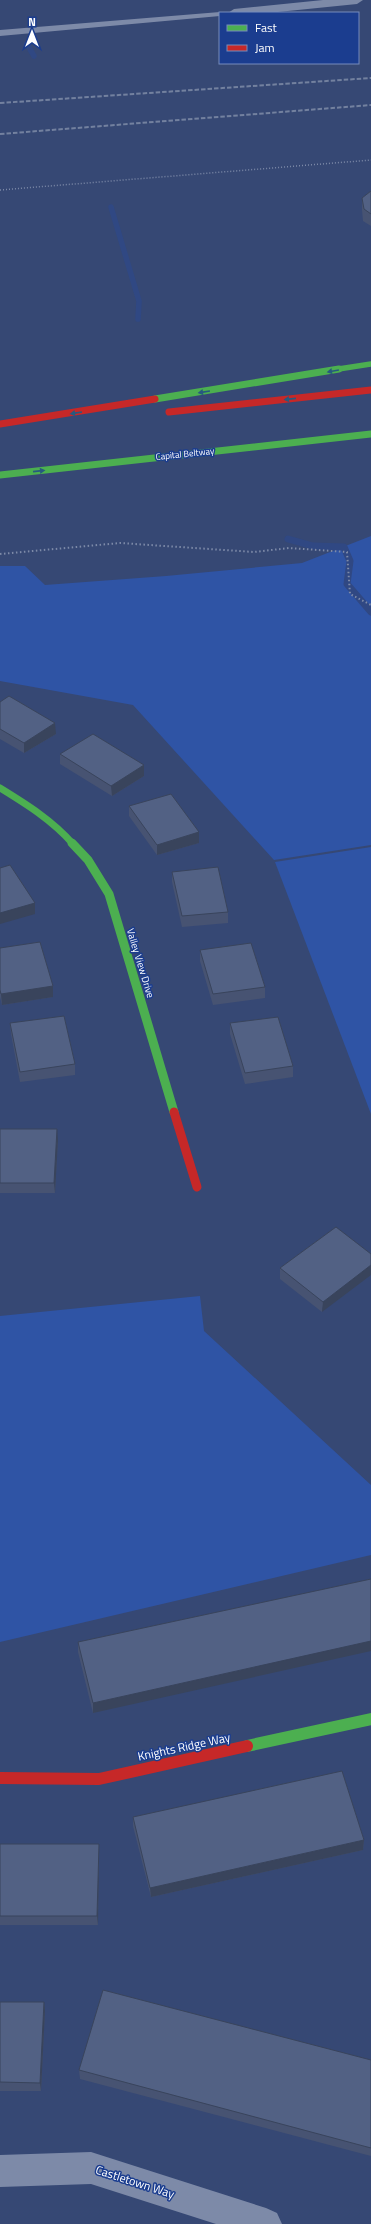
<svg xmlns="http://www.w3.org/2000/svg" width="371" height="2224" font-family="'Titillium Web',sans-serif">
	<style>
		.green { fill: #2f54a5 }
		.lines { fill: none; stroke-linecap: round; stroke-linejoin: round }
		.stream-far1 { stroke: #304883; stroke-width: 5.5 }
		.stream { stroke: #304883; stroke-width: 7 }
		.path-far1 { stroke: #7d8aa8; stroke-width: 1.5; stroke-dasharray: 1 2; stroke-linecap: butt }
		.path { stroke: #7d8aa8; stroke-width: 2; stroke-dasharray: 1.5 2.5; stroke-linecap: butt }
		.lane { fill: #7d8aa8; fill-rule: evenodd }
		.street { fill: #7d8aa8; fill-rule: evenodd }
		.fast-far3 { stroke: #4caf50; stroke-width: 5.5 }
		.fast-far2 { stroke: #4caf50; stroke-width: 7 }
		.fast-far1 { stroke: #4caf50; stroke-width: 9 }
		.fast { stroke: #4caf50; stroke-width: 12 }
		.jam-far2 { stroke: #c62828; stroke-width: 7 }
		.jam-far1 { stroke: #c62828; stroke-width: 9 }
		.jam { stroke: #c62828; stroke-width: 12 }
		.rail { stroke: #73819f; stroke-width: 2; stroke-dasharray: 4.5 2; stroke-linecap: butt }
		.wall { fill: #475372 }
		.shaded-wall { fill: #39445c }
		.building { fill: #526184; stroke: #39445c }
		.oneway { fill: #275a7f }
		.labels { text-anchor: middle; stroke-width: 3; stroke-linejoin: round; paint-order: stroke }
		.far-street-label { font-size: 9px; fill: #fff; stroke: #1b3d8f }
		.street-label { font-size: 10px; fill: #fff; stroke: #1b3d8f }
		.near-street-label { font-size: 12px; fill: #fff; stroke: #1b3d8f }
	</style>
	<rect width="100%" height="100%" fill="#364874"/>
	<!-- green -->
	<g class="green">
		<polygon points="371,536 371,845 274,860 133,705 0,681 0,566 25,566 45,585 166,576 302,563"/>
		<polygon points="371,847 371,1114 275,862"/>
		<polygon points="200,1296 204,1331 371,1485 371,1555 0,1642 0,1316"/>
	</g>
	<g class="lines">
		<!-- stream-far1 -->
		<g class="stream-far1">
			<polyline points="27,44 34,56"/>
			<polyline points="111,207 139,301 138,319"/>
		</g>
		<!-- stream -->
		<polyline class="stream" points="288,539 313,546 344,547 350,561 347,584 371,612"/>
		<!-- path-far1 -->
		<polyline class="path-far1" points="0,190 371,160"/>
		<!-- path -->
		<polyline class="path" points="0,554 120,543 254,552 289,548 347,552 350,594 371,605"/>
		<!-- lane -->
		<polygon class="lane" points="220,12 223,13 220,13 220,16 0,36 0,30"/>
		<!-- street -->
		<g class="street">
			<polygon points="323,0 363,0 357,4 268,13 228,13 234,9"/>
			<polygon points="91,2152 266,2208 277,2213 282,2224 216,2224 91,2184 0,2187 0,2155"/>
		</g>
		<!-- fast-far3 -->
		<polyline class="fast-far3" points="332,370 371,364"/>
		<!-- fast-far2 -->
		<g class="fast-far2">
			<polyline points="155,399 339,369"/>
			<polyline points="0,475 371,434"/>
			<path d="M0,788c26,16 52,32 73,56"/>
		</g>
		<!-- fast-far1 -->
		<polyline class="fast-far1" points="72,843 88,860 109,894 174,1112"/>
		<!-- fast -->
		<polyline class="fast" points="247,1746 371,1719"/>
		<!-- jam-far2 -->
		<g class="jam-far2">
			<polyline points="169,412 371,390"/>
			<polyline points="0,424 155,399"/>
		</g>
		<!-- jam-far1 -->
		<polyline class="jam-far1" points="174,1112 197,1187"/>
		<!-- jam -->
		<polyline class="jam" points="0,1778 99,1779 247,1746"/>
		<!-- rail -->
		<g class="rail">
			<polyline points="0,103 371,78"/>
			<polyline points="0,134 371,105"/>
		</g>
	</g>
	<!-- wall -->
	<g class="wall">
		<polygon points="371,191 371,226 363,221 362,210 362,198"/>
		<polygon points="0,702 56,734 24,753 0,739"/>
		<polygon points="60,754 144,765 144,776 112,796 60,764"/>
		<polygon points="129,806 199,832 199,843 157,855 129,816"/>
		<polygon points="172,872 228,912 228,923 182,927 172,882"/>
		<polygon points="0,948 53,997 2,1005 0,997"/>
		<polygon points="200,950 265,987 265,998 213,1005 200,961"/>
		<polygon points="10,1023 75,1064 75,1075 20,1082 11,1034"/>
		<polygon points="230,1023 293,1066 293,1077 245,1084 230,1034"/>
		<polygon points="0,1129 58,1140 55,1193 0,1193"/>
		<polygon points="336,1227 322,1312 280,1279 280,1268"/>
		<polygon points="371,1579 93,1713 78,1652 78,1642"/>
		<polygon points="133,1817 364,1840 363,1850 151,1897 133,1826"/>
		<polygon points="0,1844 99,1844 99,1854 98,1925 0,1925"/>
		<polygon points="0,2002 44,2002 45,2011 41,2091 0,2091"/>
		<polygon points="371,2060 371,2156 80,2079 79,2070"/>
	</g>
	<!-- shaded-wall -->
	<g class="shaded-wall">
		<polygon points="55,723 56,734 24,753 24,743"/>
		<polygon points="144,765 144,776 112,796 111,786"/>
		<polygon points="199,832 199,843 157,855 157,845"/>
		<polygon points="35,903 35,914 0,924 0,913"/>
		<polygon points="53,986 53,997 2,1005 1,994"/>
		<polygon points="57,1129 58,1140 55,1193 54,1183"/>
		<polygon points="371,1265 371,1275 322,1312 323,1302"/>
		<polygon points="371,1641 371,1651 93,1713 93,1703"/>
		<polygon points="364,1840 363,1850 151,1897 150,1888"/>
		<polygon points="99,1844 99,1854 98,1925 97,1916"/>
		<polygon points="44,2002 45,2011 41,2091 40,2083"/>
	</g>
	<!-- building -->
	<g class="building">
		<polygon points="371,191 371,214 364,209 362,198"/>
		<polygon points="9,696 55,723 24,743 0,729 0,702"/>
		<polygon points="93,734 144,765 111,786 60,754"/>
		<polygon points="171,794 199,832 157,845 129,806"/>
		<polygon points="10,865 35,903 0,913 0,868"/>
		<polygon points="218,867 228,912 182,916 172,872"/>
		<polygon points="40,942 53,986 1,994 0,990 0,948"/>
		<polygon points="251,943 265,987 213,994 200,950"/>
		<polygon points="64,1016 75,1064 20,1072 10,1023"/>
		<polygon points="278,1017 293,1066 245,1073 230,1023"/>
		<polygon points="0,1129 57,1129 54,1183 0,1183"/>
		<polygon points="336,1227 371,1254 371,1265 323,1302 280,1268"/>
		<polygon points="371,1579 371,1641 93,1703 78,1642"/>
		<polygon points="342,1771 364,1840 150,1888 133,1817"/>
		<polygon points="0,1844 99,1844 97,1916 0,1916"/>
		<polygon points="103,1990 371,2060 371,2148 79,2070"/>
		<polygon points="0,2002 44,2002 40,2083 0,2082"/>
	</g>
	<!-- one-way arrows -->
	<defs><path id="oneway-solid" d="M-6-.8H1V-3.2L6.5 0L1 3.2V.8H-6Z"/></defs>
	<g class="oneway">
		<use href="#oneway-solid" transform="translate(333 371) rotate(170)"/>
		<use href="#oneway-solid" transform="translate(204 392) rotate(171)"/>
		<use href="#oneway-solid" transform="translate(290 399) rotate(174)"/>
		<use href="#oneway-solid" transform="translate(76 413) rotate(171)"/>
		<use href="#oneway-solid" transform="translate(39 471) rotate(-6)"/>
	</g>
	<g class="labels">
		<!-- far-street labels -->
		<g class="far-street-label">
			<text transform="translate(185 454) rotate(-6)" y="3">Capital Beltway</text>
		</g>
		<!-- street labels -->
		<g class="street-label">
			<text transform="translate(141 963) rotate(73)" y="4">Valley View Drive</text>
		</g>
		<!-- near-street labels -->
		<g class="near-street-label">
			<text transform="translate(184 1747) rotate(-12)" y="4">Knights Ridge Way</text>
			<text transform="translate(135 2182) rotate(18)" y="4">Castletown Way</text>
		</g>
	</g>
	<!-- legend -->
	<rect x="219" y="12" width="140" height="52" fill="#1b3d8f" stroke="#768bbc"/>
	<rect x="227" y="25" width="20" height="6" fill="#4caf50" stroke="#768bbc"/>
	<text x="255" y="32" font-size="12" fill="#ffffff">Fast</text>
	<rect x="227" y="45" width="20" height="6" fill="#c62828" stroke="#768bbc"/>
	<text x="255" y="52" font-size="12" fill="#ffffff">Jam</text>
	<!-- north arrow -->
	<g transform="translate(32 32)" stroke="#1b3d8f" stroke-width="3" paint-order="stroke">
	<path d="M0-3L7 15L0 10L-7 15Z" fill="#ffffff"/>
	<text y="-6" font-size="11" font-weight="bold" text-anchor="middle" fill="#ffffff">N</text>
	</g>
</svg>
